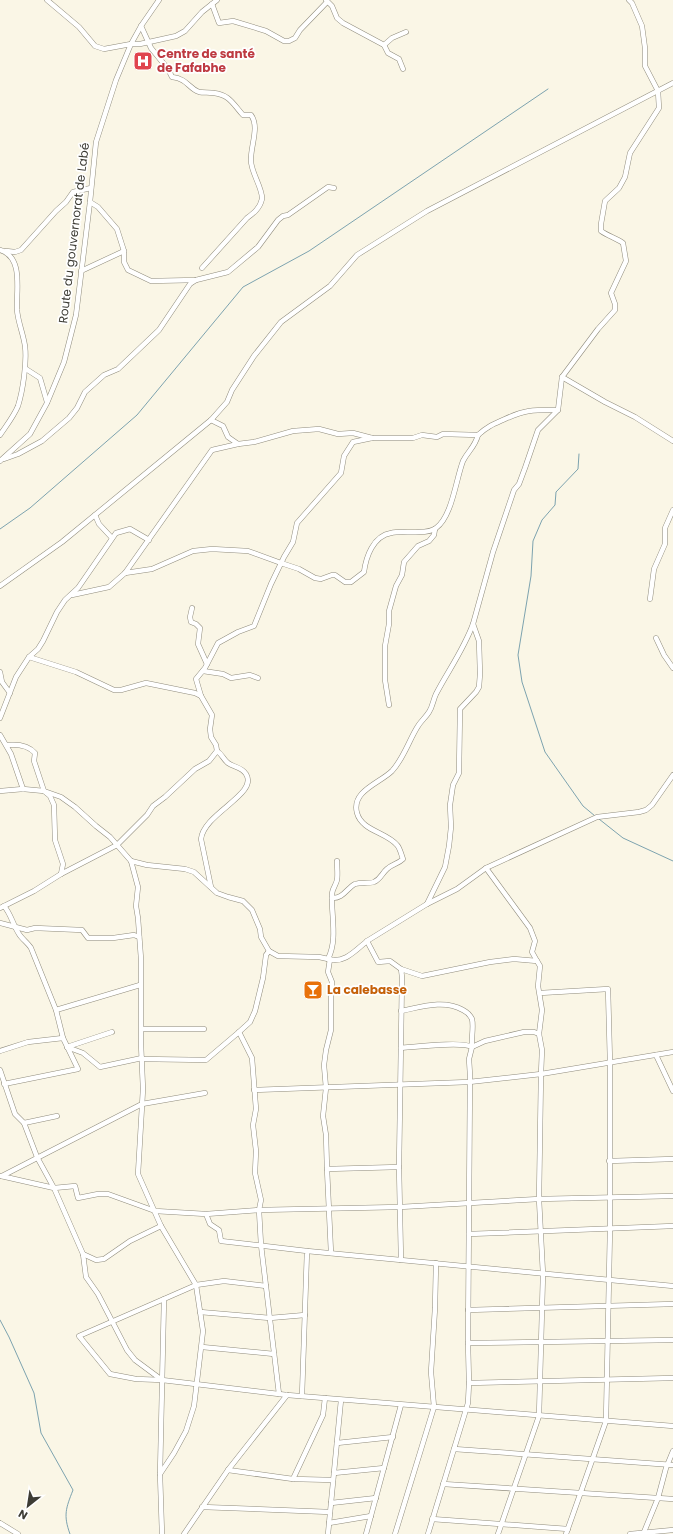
<svg xmlns="http://www.w3.org/2000/svg" width="673" height="1534" font-family="Poppins,sans-serif">
	<style>
		.lines { fill: none; stroke-linecap: round; stroke-linejoin: round }
		.stream { stroke: #7da3af; stroke-width: 1 }
		.minor-casing { stroke: #908c7d; stroke-width: 5.5 }
		.minor { stroke: #fff; stroke-width: 4.5 }
		.labels { text-anchor: middle; stroke-width: 3.5; stroke-linejoin: round; paint-order: stroke }
		.health-label { font-size: 12px; font-weight: bold; fill: #be3a42; stroke: #fff; text-anchor: start }
		.street-label { font-size: 12px; fill: #3d3c35; stroke: #fff }
		.food-label { font-size: 12px; font-weight: bold; fill: #c56008; stroke: #fff; text-anchor: start }
	</style>
	<rect width="100%" height="100%" fill="#faf6e6"/>
	<g class="lines">
		<!-- stream -->
		<g class="stream">
			<polyline points="579,454 578,469 556,492 555,505 542,520 533,541 531,576 518,655 522,682 545,752 583,806 595,816"/>
			<polyline points="0,529 30,508 137,415 243,287 309,251 548,89"/>
			<polyline points="599,819 623,838 673,861"/>
			<path d="M0,1320l9,17 25,56 7,40 32,57c-7,18 -10,25 -3,44"/>
		</g>
		<defs>
			<g id="minor">
				<polyline points="47,0 79,27 95,46 104,49 131,44 140,44 176,36 185,31 202,12 217,0"/>
				<polyline points="326,0 332,6 337,18 343,23 384,45 388,53 399,59 403,69"/>
				<polyline points="212,4 219,23 233,21 266,31 284,41 289,41 295,38 300,30 327,2"/>
				<path d="M141,26l10,22 17,21 4,8c16,2 16,11 27,15 4,1 11,0 15,1 16,2 19,11 29,22h8c9,12 -1,32 0,46 0,11 12,28 11,38 -2,9 -8,14 -15,19l-45,50"/>
				<polyline points="384,45 392,38 406,32"/>
				<polyline points="90,202 98,207 117,229 124,251 124,262 128,270 151,281 196,280 228,272 258,247 278,220 283,216 288,215 328,187 334,188"/>
				<path d="M0,250c24,7 16,41 17,60 1,12 6,23 8,36 2,16 -2,44 -7,60 -4,10 -12,20 -18,29"/>
				<polyline points="6,251 15,252 21,250 56,211 66,202 73,192 91,188"/>
				<polyline points="81,271 124,251"/>
				<polyline points="26,369 40,378 47,402"/>
				<polyline points="562,377 605,402 635,417 673,441"/>
				<path d="M211,420l12,6 5,11 10,7 16,-2 39,-11 26,-2 19,5 15,-1 19,5h41l9,-3 15,2 6,-3 35,1c10,-9 16,-11 27,-16 22,-10 30,-9 53,-9"/>
				<polyline points="4,459 18,454 42,441 69,418 77,408 85,392 104,375 118,369 159,330 190,284 196,280"/>
				<polyline points="0,461 30,434 47,403 64,362 76,315 90,202 96,142 116,80 131,44 141,26 159,0"/>
				<polyline points="95,515 99,524 112,538"/>
				<path d="M125,573l27,-4 41,-18 19,-2 36,2 33,12 18,6 16,9 6,1 11,-4h3l10,7h6l13,-10c2,-15 9,-36 27,-39 9,-2 19,0 28,-1 5,0 12,0 17,-4 16,-11 20,-49 27,-67 5,-10 12,-14 15,-26"/>
				<polyline points="0,586 62,542 211,420 227,402 232,390 254,356 281,322 330,286 357,255 427,211 673,83"/>
				<polyline points="72,595 109,587 125,573 212,450 238,444"/>
				<polyline points="650,599 654,569 665,544 665,528 673,510"/>
				<polyline points="192,608 190,617 191,622 196,624 200,628 198,644 207,664"/>
				<polyline points="656,638 664,655 673,668"/>
				<polyline points="29,657 76,672 114,690 121,690 146,683 195,693 201,696"/>
				<polyline points="203,671 223,674 231,678 250,675 258,678"/>
				<polyline points="0,672 2,682 10,693"/>
				<polyline points="389,705 385,680 385,646 389,624 389,611 396,586 402,575 404,562 418,546 429,541 434,535 435,529"/>
				<polyline points="0,718 16,677 29,657 38,649 43,641 57,612 65,600 78,588 116,533 130,529 149,540"/>
				<polyline points="0,735 11,754 23,789"/>
				<path d="M7,745c10,-1 21,0 28,8l-1,8 10,30 6,5 4,9 1,35 8,24 -2,10"/>
				<polyline points="0,791 23,789 44,791 61,797 75,807 96,826 110,837 131,861 138,887 136,906 138,918 141,959 141,1044 143,1089 138,1174 161,1226 196,1285 203,1331 194,1406 186,1431 174,1453 160,1474 162,1534"/>
				<polyline points="131,861 147,865 185,869 194,872 217,893 228,897 243,901 252,910 260,929 261,937 269,951 278,956 319,957 328,959"/>
				<path d="M337,861c0,6 1,14 0,19 -1,5 -5,9 -5,14 -1,22 6,45 -4,65 16,5 27,-8 39,-18l11,21 12,-1 11,8"/>
				<polyline points="486,868 530,928 535,941 532,952 537,961"/>
				<path d="M211,887l-10,-48c3,-26 58,-45 45,-65 -4,-7 -13,-7 -18,-11 -5,-4 -6,-9 -11,-12"/>
				<path d="M332,898c11,1 15,-10 23,-14 6,-2 13,0 19,-2 7,-3 8,-9 13,-13 5,-5 11,-5 16,-10 -2,-5 -3,-11 -6,-14 -11,-13 -35,-14 -40,-32 -6,-22 23,-30 35,-42 12,-13 17,-31 26,-45 3,-5 8,-9 11,-14 4,-6 4,-12 7,-18 12,-23 28,-45 37,-70"/>
				<path d="M427,904l18,-37 4,-21 2,-19 -1,-22 3,-20 6,-12 1,-64 16,-17 3,-5 1,-13 -1,-33 -6,-17 20,-72 21,-62 5,-6 6,-16 13,-38 20,-20 4,-33 36,-48 17,-19v-6l-4,-11 15,-32 -3,-18c-7,-5 -15,-7 -22,-12v-7l4,-23 14,-13 6,-11 5,-24 29,-45 -1,-17 -13,-25v-18l-3,-22 -10,-23 -3,-3"/>
				<path d="M4,906c7,8 9,19 15,28 3,5 9,9 12,14l25,62 7,28 15,31 -74,15"/>
				<polyline points="0,908 34,891 61,874 117,845 147,815 153,806 165,797 195,769 209,761 217,751 216,745 211,737 210,729 212,715 201,696 196,679 205,668 218,643 238,632 254,626 271,584 284,557 293,542 297,523 341,473 344,456 353,442 372,438"/>
				<polyline points="0,923 27,930 35,928 82,930 88,938 113,938 134,935 139,937"/>
				<polyline points="367,941 427,904 457,889 486,868 597,817 639,812 646,810 652,805 673,775"/>
				<polyline points="540,993 608,989 610,1062 610,1229 606,1421 566,1534"/>
				<polyline points="56,1010 140,985"/>
				<polyline points="142,1029 204,1029"/>
				<polyline points="67,1047 83,1053 100,1067 142,1058"/>
				<polyline points="67,1047 112,1032"/>
				<path d="M401,1048c14,-1 61,-7 71,-1 -1,-8 2,-20 0,-28 -2,-4 -5,-7 -9,-9 -19,-11 -42,-3 -62,1"/>
				<polyline points="0,1051 28,1042 63,1038"/>
				<polyline points="656,1055 673,1091"/>
				<polyline points="142,1059 206,1060 239,1032 250,1022 255,1011 263,978 266,955 269,951"/>
				<polyline points="0,1070 15,1114 24,1123 37,1157 54,1188 83,1254 86,1277 98,1294 127,1350 135,1360 162,1380"/>
				<polyline points="254,1090 469,1082 541,1074 673,1052"/>
				<polyline points="24,1123 57,1116"/>
				<polyline points="609,1161 673,1159"/>
				<polyline points="327,1169 326,1135 323,1116 326,1088 324,1065 326,1050 331,1030 331,997 332,982 328,972 330,959"/>
				<polyline points="1,1176 54,1188 75,1186 78,1198 98,1194 108,1194 155,1211 206,1214 210,1224 219,1230 221,1241 307,1251 302,1396"/>
				<polyline points="2,1176 142,1104 205,1093"/>
				<polyline points="206,1214 259,1210 261,1200 255,1173 256,1151 253,1125 256,1109 252,1058 239,1032"/>
				<polyline points="469,1234 673,1226"/>
				<polyline points="307,1251 673,1286"/>
				<polyline points="331,1253 327,1169 399,1167"/>
				<polyline points="83,1254 96,1260 104,1259 130,1241 161,1226"/>
				<polyline points="401,1260 399,1167 402,977 401,969 422,976 490,962 514,959 537,961 540,966 538,986 542,1010 539,1034 542,1050 541,1074 539,1199 543,1274 539,1416 498,1534"/>
				<polyline points="164,1299 79,1336 110,1374 136,1379 162,1380 287,1395 673,1426"/>
				<polyline points="468,1310 673,1304"/>
				<polyline points="200,1312 270,1318 305,1315"/>
				<polyline points="468,1343 673,1340"/>
				<polyline points="202,1347 274,1354"/>
				<polyline points="469,1383 673,1378"/>
				<polyline points="279,1394 261,1245 259,1210 400,1207 539,1199 673,1196"/>
				<polyline points="337,1443 393,1437"/>
				<polyline points="454,1449 673,1465"/>
				<polyline points="228,1470 293,1479 333,1480"/>
				<polyline points="334,1473 384,1468"/>
				<polyline points="160,1474 164,1299 196,1285 224,1281 266,1286"/>
				<polyline points="293,1479 323,1415 325,1398"/>
				<polyline points="443,1484 673,1499"/>
				<polyline points="331,1503 376,1498"/>
				<polyline points="202,1507 330,1512"/>
				<polyline points="432,1519 568,1529"/>
				<polyline points="0,1523 18,1534"/>
				<polyline points="329,1523 371,1516"/>
				<polyline points="644,1532 658,1498 666,1468 673,1451"/>
				<polyline points="184,1534 228,1470 287,1395"/>
				<polyline points="328,1534 341,1400"/>
				<polyline points="366,1534 401,1405"/>
				<polyline points="395,1534 434,1407 431,1372 435,1308 436,1263"/>
				<polyline points="428,1534 468,1403 469,1383 468,1343 470,1075 469,1059 472,1047 485,1041 524,1032 534,1032 539,1034"/>
				<polyline points="630,1534 673,1530"/>
			</g>
		</defs>
		<!-- minor casing -->
		<use href="#minor" class="minor-casing"/>
		<!-- minor -->
		<use href="#minor" class="minor"/>
	</g>
	<!-- icons -->
	<defs>
		<symbol id="hospital-square" viewBox="-11 -11 22 22"><rect x="-9" y="-9" width="18" height="18" rx="4" fill="#e0444e" stroke="#fff"/><path d="M-5-5h3v3.5h4V-5h3V5h-3V1.5h-4V5h-3Z" fill="#fff"/></symbol>
		<symbol id="bar-square" viewBox="-11 -11 22 22"><rect x="-9" y="-9" width="18" height="18" rx="4" fill="#e8710a" stroke="#fff"/><path d="M-6-5H6L.8 .8V4.5H3.5V6h-7V4.5H-.8V.8Z" fill="#fff"/></symbol>
	</defs>
	<g fill-rule="evenodd">
		<use href="#hospital-square" x="132" y="50" width="22" height="22"/>
		<use href="#bar-square" x="302" y="979" width="22" height="22"/>
	</g>
	<g class="labels">
		<!-- health labels -->
		<g class="health-label">
			<text x="157" y="58">Centre de santé<tspan x="157" dy="14">de Fafabhe</tspan></text>
		</g>
		<!-- street labels -->
		<g class="street-label">
			<text transform="translate(74 233) rotate(-83)" y="4">Route du gouvernorat de Labé</text>
		</g>
		<!-- food labels -->
		<g class="food-label">
			<text x="327" y="994">La calebasse</text>
		</g>
	</g>
	<!-- north arrow -->
	<g transform="translate(28 1506) rotate(210)" stroke="#ffffff" stroke-width="3" paint-order="stroke">
	<path d="M0-3L7 15L0 10L-7 15Z" fill="#3d3c35"/>
	<text y="-6" font-size="11" font-weight="bold" text-anchor="middle" fill="#3d3c35">N</text>
	</g>
</svg>
